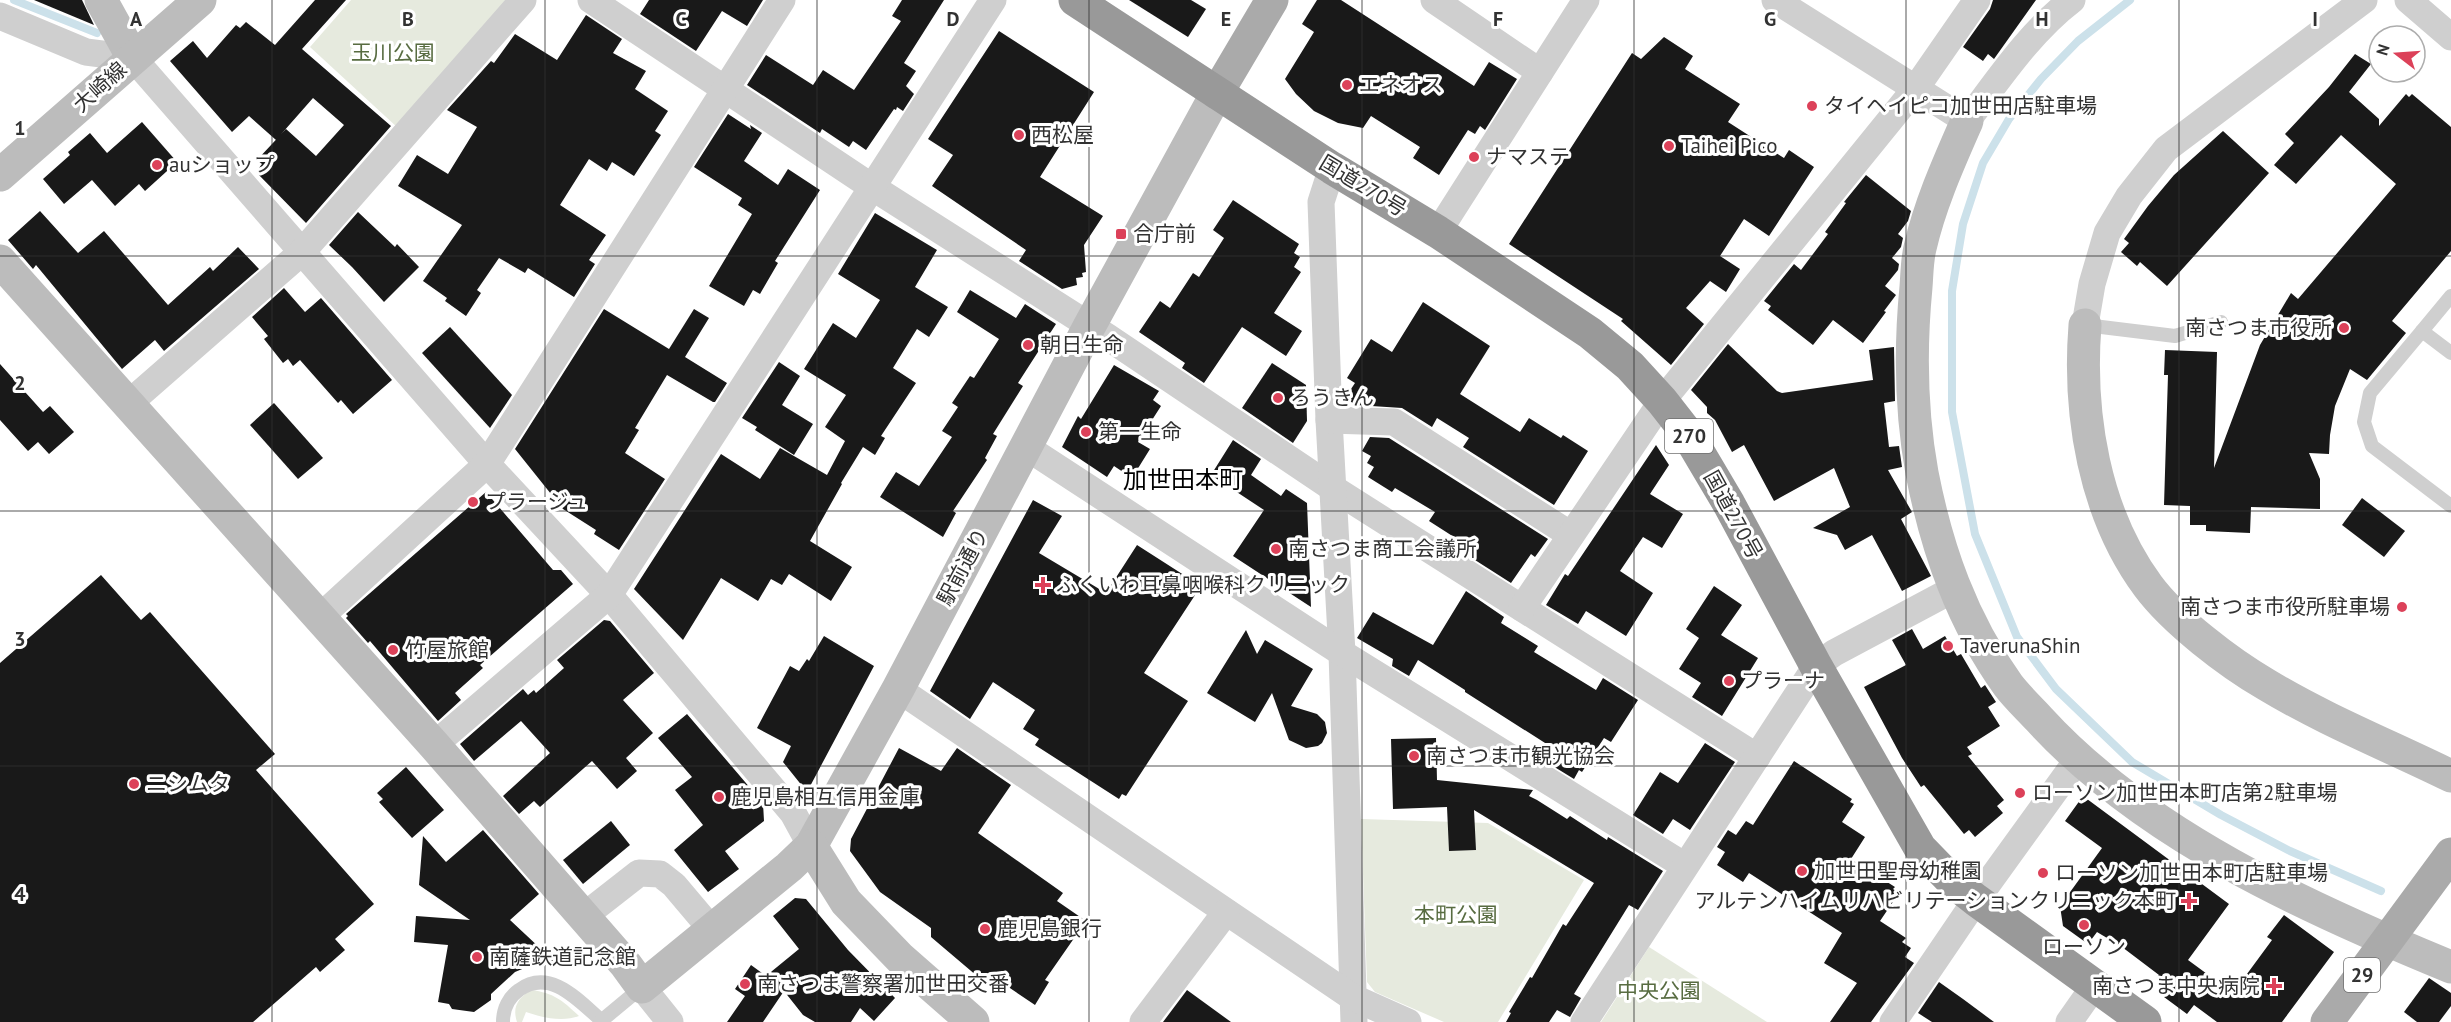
<svg xmlns="http://www.w3.org/2000/svg" width="2451" height="1022" font-family="'PT Sans','Noto Sans JP',sans-serif">
	<style>
		.green { fill: #e6eade }
		.lines { fill: none; stroke-linecap: round; stroke-linejoin: round }
		.stream { stroke: #cce1ea; stroke-width: 8 }
		.building { fill: #191919 }
		.lane { stroke: #cfcfcf; stroke-width: 14 }
		.street { stroke: #cfcfcf; stroke-width: 27 }
		.secondary { stroke: #bcbcbc; stroke-width: 33 }
		.primary { stroke: #aaa; stroke-width: 33 }
		.highway { stroke: #999; stroke-width: 33 }
		.grid { fill: none; stroke: #323232; stroke-width: 1.5; stroke-opacity: 0.55 }
		.poi-dot { fill: #dc4159; stroke: #fff; stroke-width: 2 }
		.labels { text-anchor: middle; stroke-width: 6; stroke-linejoin: round; paint-order: stroke }
		.shield { fill: #fff; stroke: #707070; stroke-width: 1.5 }
		.shield-label { font-size: 20px; font-weight: bold; fill: #323232 }
		.park-label { font-size: 21px; fill: #586c41; stroke: #fff }
		.poi-label { font-size: 21px; fill: #323232; stroke: #fff; text-anchor: start }
		.street-label { font-size: 21px; fill: #323232; stroke: #fff }
		.quarter-label { font-size: 24px; fill: #000; stroke: #fff }
		.grid-label { font-size: 20px; text-anchor: middle; font-weight: bold; fill: #323232; stroke: #fff; stroke-width: 6; stroke-linejoin: round; paint-order: stroke }
	</style>
	<rect width="100%" height="100%" fill="#fff"/>
	<!-- green -->
	<g class="green">
		<polygon points="351,0 512,0 398,128 310,47"/>
		<polygon points="1361,819 1488,823 1584,880 1498,1022 1444,1022 1375,992 1367,982"/>
		<polygon points="1649,947 1767,1022 1601,1022"/>
		<path d="M531,990c23,3 31,10 48,26 -16,6 -36,2 -53,-4l-4,10h-5c-5,-15 1,-24 14,-32z"/>
	</g>
	<g class="lines">
		<!-- stream -->
		<g class="stream">
			<polyline points="14,0 97,33"/>
			<polyline points="2130,0 2078,41 2041,79 2009,119 1983,163 1963,224 1952,291 1952,412 1975,534 2017,637 2056,689 2132,762 2221,815 2290,851 2381,891"/>
		</g>
	</g>
	<!-- building -->
	<g class="building">
		<polygon points="34,0 82,0 94,25"/>
		<polygon points="315,0 346,0 302,49 391,126 306,223 256,172 262,164 257,160 286,129 316,156 344,125 313,98 276,140 249,116 232,132 170,61 193,41 207,58 236,25 240,28 246,22 275,45"/>
		<polygon points="649,0 763,0 747,26 722,11 696,51 640,14"/>
		<polygon points="902,0 944,0 904,63 916,71 906,86 914,94 903,111 897,107 896,110 894,109 866,150 853,141 849,147 822,129 820,133 747,85 766,55 813,85 823,70 854,90 901,21 892,16"/>
		<polygon points="1129,0 1191,0 1206,9 1188,37"/>
		<polygon points="1317,0 1341,0 1474,86 1489,62 1517,79 1485,130 1480,126 1475,134 1468,130 1439,175 1413,158 1420,147 1371,116 1363,128 1338,123 1314,111 1296,94 1285,79 1314,32 1302,24"/>
		<polygon points="1993,0 2036,0 1994,59 1988,54 1983,61 1963,47 1990,9"/>
		<polygon points="586,15 622,39 613,53 646,71 635,89 668,111 655,131 661,135 634,176 612,162 607,171 589,159 560,205 606,235 589,260 595,264 574,297 528,268 525,273 499,258 477,290 481,293 466,316 445,301 447,298 423,281 462,225 398,186 417,155 448,174 477,127 447,110 491,61 494,63 515,34 557,60"/>
		<polygon points="999,31 1094,92 1040,177 1103,216 1084,245 1086,272 1082,273 1083,277 1076,278 1077,285 1062,289 1019,261 1026,250 932,186 953,155 928,139"/>
		<polygon points="1664,37 1693,56 1685,69 1740,104 1728,122 1784,158 1789,150 1814,167 1769,236 1744,219 1720,256 1740,269 1726,292 1710,281 1686,308 1704,324 1671,365 1621,321 1623,319 1509,244 1632,53 1641,59"/>
		<polygon points="2355,54 2371,64 2349,92 2379,119 2379,126 2406,94 2409,97 2412,94 2451,127 2451,251 2392,321 2406,333 2367,380 2350,369 2335,406 2330,435 2329,454 2309,453 2320,479 2320,509 2251,507 2250,533 2206,531 2206,525 2190,525 2190,506 2164,505 2168,375 2164,375 2165,350 2217,352 2214,468 2260,345 2291,293 2298,299 2396,184 2341,135 2296,184 2274,165 2294,143 2285,134 2329,87"/>
		<polygon points="728,114 751,129 750,125 762,133 744,161 778,185 788,169 820,190 775,261 778,263 760,294 753,290 744,306 709,286 752,214 738,205 742,198 694,167"/>
		<polygon points="142,122 177,162 145,191 139,184 115,206 92,180 64,204 43,179 70,155 68,152 90,133 107,153"/>
		<polygon points="2223,131 2269,173 2167,286 2140,262 2137,266 2121,252 2129,243 2124,239 2148,206 2174,175"/>
		<polygon points="1866,175 1911,211 1908,221 1898,234 1903,238 1901,247 1892,258 1899,264 1898,270 1885,286 1896,295 1884,311 1886,312 1863,343 1833,320 1813,345 1768,310 1771,306 1764,301 1794,264 1801,270 1828,234 1825,232 1846,203 1844,202"/>
		<polygon points="1233,200 1299,244 1294,253 1300,257 1294,267 1301,272 1274,313 1302,331 1286,356 1242,327 1204,383 1182,368 1185,363 1139,332 1160,301 1170,308 1193,273 1199,277 1224,238 1213,230"/>
		<polygon points="40,211 78,253 104,231 168,305 210,267 213,271 238,247 259,269 164,351 155,340 122,369 36,265 33,269 8,240"/>
		<polygon points="358,212 395,247 397,244 419,267 384,302 352,267 329,245"/>
		<polygon points="875,213 937,250 915,287 948,307 929,337 917,329 893,368 916,383 881,436 885,438 875,455 863,447 841,483 842,484 810,541 852,567 831,601 789,574 782,585 771,579 758,601 721,578 683,640 634,589 721,454 760,479 780,448 827,475 845,441 825,427 846,395 804,369 833,323 856,338 880,300 838,274"/>
		<polygon points="284,288 305,312 321,298 392,380 353,414 341,400 338,403 300,360 293,366 288,359 283,363 264,339 268,336 252,317"/>
		<polygon points="970,290 1016,318 1025,304 1056,324 1018,383 1023,386 993,434 997,436 985,458 987,460 953,511 956,513 943,537 880,497 896,472 919,486 952,437 942,431 958,407 952,403 970,376 974,378 999,339 957,312"/>
		<polygon points="1423,302 1490,346 1460,394 1520,432 1529,418 1561,438 1563,435 1588,451 1554,505 1463,447 1469,438 1437,418 1432,427 1402,408 1356,405 1345,398 1355,383 1347,378 1371,339 1392,352"/>
		<polygon points="604,309 669,349 694,309 709,318 685,357 727,383 715,402 713,402 667,375 635,428 639,430 625,453 665,479 619,550 594,534 596,530 563,509 515,449"/>
		<polygon points="450,327 512,395 490,428 422,353"/>
		<polygon points="1728,344 1777,391 1782,393 1873,380 1869,350 1894,347 1895,401 1884,403 1889,447 1899,446 1902,467 1888,470 1912,512 1901,519 1931,576 1902,591 1872,535 1845,550 1837,535 1813,528 1850,507 1834,468 1774,501 1744,445 1732,452 1715,420 1707,413 1707,407 1691,390"/>
		<polygon points="779,362 800,376 782,405 813,424 794,455 755,430 757,427 742,418"/>
		<polygon points="1272,363 1306,385 1307,421 1293,443 1242,408"/>
		<polygon points="0,364 43,412 50,406 74,432 49,454 38,442 28,451 0,420"/>
		<polygon points="1114,365 1159,391 1153,400 1161,406 1138,442 1150,449 1132,478 1114,466 1107,477 1062,447 1078,416 1081,419"/>
		<polygon points="274,403 323,458 298,479 250,425"/>
		<polygon points="1370,437 1389,438 1548,539 1535,557 1531,554 1511,583 1464,553 1468,546 1429,521 1435,512 1395,488 1392,492 1368,477 1374,467 1367,463 1371,456 1362,451"/>
		<polygon points="1233,440 1261,459 1251,475 1281,496 1286,489 1307,503 1311,607 1233,556 1264,510 1211,475"/>
		<polygon points="1656,445 1669,465 1650,494 1683,514 1662,548 1643,537 1620,571 1653,593 1626,636 1586,611 1578,624 1546,605 1565,574 1568,576"/>
		<polygon points="486,492 553,570 561,570 573,584 480,665 483,668 455,693 461,700 438,721 370,641 368,643 346,618 348,616 346,614"/>
		<polygon points="2362,498 2405,531 2384,557 2342,525"/>
		<polygon points="1033,500 1062,516 1039,553 1106,593 1137,545 1201,586 1144,673 1188,701 1126,796 1122,794 1119,799 1035,745 1039,739 1023,729 1035,710 993,682 970,719 930,691"/>
		<polygon points="101,575 141,620 150,612 275,754 256,770 374,904 335,939 345,950 320,972 316,967 253,1022 0,1022 0,663"/>
		<polygon points="1714,586 1742,605 1721,635 1758,658 1722,716 1692,697 1701,683 1679,669 1699,638 1686,629"/>
		<polygon points="1466,591 1504,617 1501,623 1538,646 1534,652 1596,690 1603,678 1638,700 1611,742 1604,738 1582,772 1579,770 1574,779 1548,763 1556,750 1465,692 1465,690 1418,660 1409,676 1392,666 1393,659 1357,638 1373,612 1433,645"/>
		<polygon points="604,620 610,621 654,673 623,700 653,733 626,758 637,771 617,789 592,761 540,807 534,801 519,814 503,796 550,753 521,721 474,761 460,744 523,689 528,695 534,690 536,693 564,668 557,660"/>
		<polygon points="1912,629 1923,649 1945,636 1957,656 1961,654 1981,688 1985,685 1996,702 1988,707 2000,726 1967,747 1972,754 1968,756 2004,800 1997,806 2003,813 1975,837 1969,830 1964,834 1924,785 1921,787 1902,758 1864,687 1906,665 1892,640"/>
		<polygon points="1246,630 1257,654 1265,640 1313,669 1291,706 1317,714 1325,722 1327,733 1322,743 1318,746 1306,748 1289,740 1272,693 1255,722 1207,693"/>
		<polygon points="824,636 874,666 807,792 783,762 791,746 757,728 790,666 799,671 807,659 809,661"/>
		<polygon points="687,714 763,803 764,821 725,851 739,869 708,892 674,850 703,825 675,790 692,777 658,738"/>
		<polygon points="1436,738 1437,780 1533,790 1529,796 1537,800 1567,819 1570,816 1607,840 1608,837 1663,871 1638,910 1629,905 1574,994 1581,998 1570,1017 1557,1010 1549,1022 1506,1022 1511,1013 1509,1012 1530,977 1532,978 1563,924 1566,926 1594,883 1474,810 1476,850 1449,851 1447,807 1393,809 1391,739"/>
		<polygon points="1705,743 1735,762 1690,830 1673,819 1663,834 1633,815 1660,772 1678,783"/>
		<polygon points="899,748 941,771 957,748 1011,785 978,833 1063,893 1057,901 1086,921 1045,980 1049,982 1035,1005 1004,984 997,993 931,937 931,928 880,892 850,851 851,839"/>
		<polygon points="1794,761 1852,799 1850,802 1854,804 1842,822 1865,837 1851,859 1895,887 1893,889 1899,893 1880,921 1906,938 1902,942 1911,948 1905,957 1914,963 1871,1022 1830,1022 1857,983 1824,963 1842,933 1749,873 1743,882 1717,865 1725,852 1717,847 1728,830 1736,835 1746,821 1753,825"/>
		<polygon points="406,767 444,810 412,838 379,802 383,799 377,793"/>
		<polygon points="2083,796 2229,904 2188,960 2233,993 2272,940 2267,937 2284,915 2334,952 2282,1022 2217,1022 2194,1005 2187,1014 2164,997 2170,989 2156,979 2159,975 2122,947 2097,932 2088,944 2063,926 2060,906 2102,848 2065,821"/>
		<polygon points="611,821 630,845 583,884 563,860"/>
		<polygon points="483,830 539,894 510,920 557,964 527,967 515,972 491,994 491,1000 474,1012 452,1009 449,1004 438,1002 448,945 414,942 416,916 470,920 419,885 423,836 446,862"/>
		<polygon points="795,898 806,899 848,950 895,998 874,1021 860,1008 851,1022 815,1022 803,1015 784,991 763,1022 727,1022 745,996 735,989 751,965 766,976 799,949 773,916"/>
		<polygon points="2429,978 2451,993 2451,1006 2439,1022 2417,1022 2404,1012"/>
		<polygon points="1939,982 1963,999 1994,1022 1932,1022 1918,1013"/>
		<polygon points="1187,990 1231,1022 1163,1022"/>
	</g>
	<g class="lines">
		<!-- lane -->
		<g class="lane">
			<polyline points="2085,325 2175,336 2221,322"/>
			<polyline points="2422,331 2451,296"/>
			<polyline points="2451,353 2422,331 2370,393 2364,422 2372,446 2451,506"/>
			<path d="M503,1022c0,-13 6,-25 16,-32 31,-23 60,11 83,31"/>
			<polyline points="600,1022 642,987"/>
		</g>
		<!-- street -->
		<g class="street">
			<polyline points="591,0 872,187 1109,338 1334,489 1757,757"/>
			<polyline points="1434,0 1540,72"/>
			<path d="M1775,0l192,121c32,-42 63,-89 105,-121"/>
			<polyline points="2408,0 2451,37"/>
			<polyline points="0,16 86,52 133,58 487,464 609,595 793,813 811,846"/>
			<polyline points="1332,168 1321,202 1329,420 1342,653 1354,1022"/>
			<polyline points="1438,232 1586,0"/>
			<polyline points="2085,325 2092,284 2107,233 2129,196 2166,149 2364,0"/>
			<polyline points="128,404 302,252 523,0"/>
			<polyline points="1329,420 1394,422 1571,535"/>
			<polyline points="1026,447 1342,653 1685,866"/>
			<polyline points="1522,608 1662,401 1916,88 1977,0"/>
			<polyline points="320,617 487,464 782,0"/>
			<polyline points="898,689 1352,997 1408,1022"/>
			<polyline points="434,745 609,595 993,0"/>
			<polyline points="584,916 639,873 660,874 674,885 712,930"/>
			<polyline points="642,987 670,1022"/>
			<polyline points="1143,1022 1226,912"/>
			<polyline points="1584,1022 1816,666 1834,653 1954,589"/>
			<polyline points="1893,1022 1976,900 2078,759"/>
			<polyline points="2069,1022 2095,985"/>
		</g>
		<!-- secondary -->
		<g class="secondary">
			<polyline points="101,0 133,58"/>
			<path d="M1967,121c-18,41 -37,83 -47,127 -3,12 -3,26 -4,39 -6,62 -5,125 6,186 15,77 40,148 86,212 9,12 21,23 31,34 106,116 268,189 412,248"/>
			<polyline points="0,175 200,0"/>
			<polyline points="0,261 434,745 626,965 642,987 789,867 811,846 898,689 1090,325 1217,93"/>
			<path d="M2085,325c-7,89 9,188 63,261 26,35 81,77 119,99 58,35 123,61 184,91"/>
			<polyline points="811,846 846,902 900,958 973,1022"/>
		</g>
		<!-- primary -->
		<g class="primary">
			<polyline points="1217,93 1272,0"/>
			<polyline points="2327,1022 2451,854"/>
		</g>
		<!-- highway -->
		<polyline class="highway" points="1075,0 1332,168 1438,232 1590,333 1630,366 1662,401 1687,433 1729,504 1816,666 1920,848 1953,882 1976,900 2145,1022"/>
	</g>
	<!-- grid -->
	<path class="grid" d="M272,0v1022M545,0v1022M817,0v1022M1089,0v1022M1362,0v1022M1634,0v1022M1906,0v1022M2179,0v1022M0,256h2451M0,511h2451M0,766h2451"/>
	<!-- markers -->
	<g class="poi-dot">
		<circle cx="1347" cy="85" r="6"/>
		<circle cx="1812" cy="106" r="6"/>
		<circle cx="1019" cy="135" r="6"/>
		<circle cx="1669" cy="146" r="6"/>
		<circle cx="1474" cy="157" r="6"/>
		<circle cx="157" cy="165" r="6"/>
		<rect x="1115" y="228" width="12" height="12" rx="3"/>
		<circle cx="2344" cy="328" r="6"/>
		<circle cx="1028" cy="345" r="6"/>
		<circle cx="1278" cy="398" r="6"/>
		<circle cx="1086" cy="432" r="6"/>
		<circle cx="473" cy="502" r="6"/>
		<circle cx="1276" cy="549" r="6"/>
		<path d="M1040 576h6v6h6v6h-6v6h-6v-6h-6v-6h6z"/>
		<circle cx="2402" cy="607" r="6"/>
		<circle cx="1948" cy="646" r="6"/>
		<circle cx="393" cy="650" r="6"/>
		<circle cx="1729" cy="681" r="6"/>
		<circle cx="1414" cy="756" r="6"/>
		<circle cx="134" cy="784" r="6"/>
		<circle cx="2020" cy="793" r="6"/>
		<circle cx="719" cy="797" r="6"/>
		<circle cx="1802" cy="871" r="6"/>
		<circle cx="2043" cy="873" r="6"/>
		<path d="M2186 892h6v6h6v6h-6v6h-6v-6h-6v-6h6z"/>
		<circle cx="2084" cy="925" r="6"/>
		<circle cx="985" cy="929" r="6"/>
		<circle cx="477" cy="957" r="6"/>
		<circle cx="745" cy="984" r="6"/>
		<path d="M2271 977h6v6h6v6h-6v6h-6v-6h-6v-6h6z"/>
	</g>
	<g class="labels">
		<!-- shield labels -->
		<g class="shield">
			<rect x="1665" y="419" width="48" height="34" rx="4.5"/>
			<rect x="2344" y="958" width="36" height="34" rx="4.5"/>
		</g>
		<g class="shield-label">
			<text x="1689" y="443">270</text>
			<text x="2362" y="982">29</text>
		</g>
		<!-- park labels -->
		<g class="park-label">
			<text x="393" y="60">玉川公園</text>
			<text x="1456" y="922">本町公園</text>
			<text x="1659" y="998">中央公園</text>
		</g>
		<!-- poi labels -->
		<g class="poi-label">
			<text x="1359" y="92">エネオス</text>
			<text x="1824" y="113">タイヘイピコ加世田店駐車場</text>
			<text x="1031" y="142">西松屋</text>
			<text x="1681" y="153">Taihei Pico</text>
			<text x="1486" y="164">ナマステ</text>
			<text x="169" y="172">auショップ</text>
			<text x="1133" y="241">合庁前</text>
			<text x="2332" y="335" text-anchor="end">南さつま市役所</text>
			<text x="1040" y="352">朝日生命</text>
			<text x="1290" y="405">ろうきん</text>
			<text x="1098" y="439">第一生命</text>
			<text x="485" y="509">プラージュ</text>
			<text x="1288" y="556">南さつま商工会議所</text>
			<text x="1056" y="592">ふくいわ耳鼻咽喉科クリニック</text>
			<text x="2390" y="614" text-anchor="end">南さつま市役所駐車場</text>
			<text x="1960" y="653">TaverunaShin</text>
			<text x="405" y="657">竹屋旅館</text>
			<text x="1741" y="688">プラーナ</text>
			<text x="1426" y="763">南さつま市観光協会</text>
			<text x="146" y="791">ニシムタ</text>
			<text x="2032" y="800">ローソン加世田本町店第2駐車場</text>
			<text x="731" y="804">鹿児島相互信用金庫</text>
			<text x="1814" y="878">加世田聖母幼稚園</text>
			<text x="2055" y="880">ローソン加世田本町店駐車場</text>
			<text x="2176" y="908" text-anchor="end">アルテンハイムリハビリテーションクリニック本町</text>
			<text x="997" y="936">鹿児島銀行</text>
			<text x="2084" y="954" text-anchor="middle">ローソン</text>
			<text x="489" y="964">南薩鉄道記念館</text>
			<text x="757" y="991">南さつま警察署加世田交番</text>
			<text x="2260" y="993" text-anchor="end">南さつま中央病院</text>
		</g>
		<!-- street labels -->
		<g class="street-label">
			<text transform="translate(100 87) rotate(-42)" y="7">大崎線</text>
			<text transform="translate(1363 186) rotate(31)" y="7">国道270号</text>
			<text transform="translate(1733 515) rotate(61)" y="7">国道270号</text>
			<text transform="translate(963 567) rotate(-62)" y="7">駅前通り</text>
		</g>
		<!-- quarter labels -->
		<g class="quarter-label">
			<text x="1183" y="488">加世田本町</text>
		</g>
	</g>
	<g class="grid-label">
		<text x="136" y="26">A</text>
		<text x="408" y="26">B</text>
		<text x="681" y="26">C</text>
		<text x="953" y="26">D</text>
		<text x="1226" y="26">E</text>
		<text x="1498" y="26">F</text>
		<text x="1770" y="26">G</text>
		<text x="2042" y="26">H</text>
		<text x="2315" y="26">I</text>
		<text x="20" y="135">1</text>
		<text x="20" y="390">2</text>
		<text x="20" y="646">3</text>
		<text x="20" y="901">4</text>
	</g>
	<!-- north arrow -->
	<g transform="translate(2397 54) rotate(287)"><circle r="28" fill="#ffffff" stroke="#adadad" stroke-width="1.5"/>
	<path d="M0-4.5L10 22L0 15L-10 22Z" fill="#dc4159"/>
	<text y="-9" font-size="16" font-weight="bold" text-anchor="middle" fill="#323232">N</text>
	</g>
</svg>
